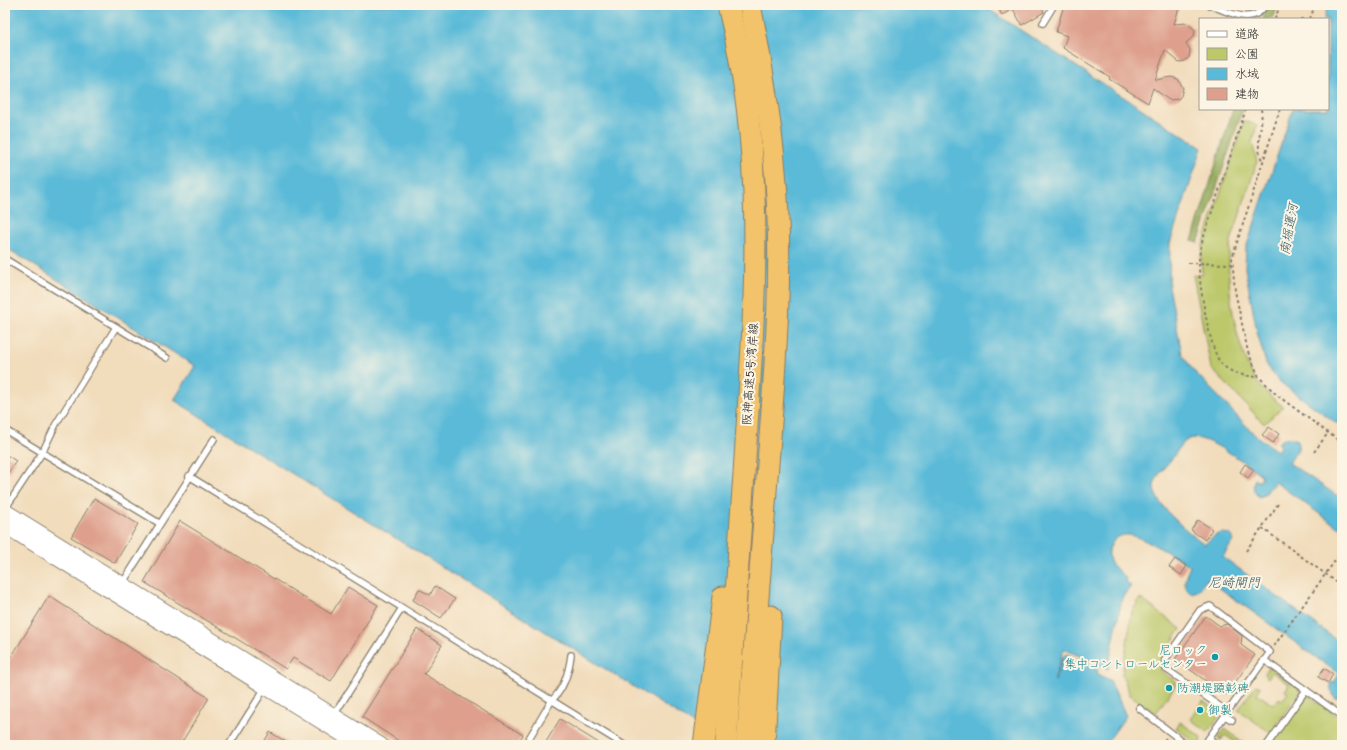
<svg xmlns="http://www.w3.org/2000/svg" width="1347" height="750" font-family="'Comic Neue','Klee One',sans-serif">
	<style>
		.green { fill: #bcc86a; stroke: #6c7243 }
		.forest { fill: #95ac5e; stroke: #58643d }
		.water { fill: #5abad8; stroke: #3b6b7a }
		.building { fill: #dea08d }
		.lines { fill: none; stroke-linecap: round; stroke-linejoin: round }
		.service-casing { stroke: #867c6c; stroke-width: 8 }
		.tertiary-casing { stroke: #867c6c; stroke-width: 16 }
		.motorway-casing { stroke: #867c6c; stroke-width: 23 }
		.path { stroke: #867c6c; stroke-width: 2; stroke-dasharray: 3 3; stroke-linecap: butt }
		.service { stroke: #fff; stroke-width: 5.5 }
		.tertiary { stroke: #fff; stroke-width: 14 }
		.motorway { stroke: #f2c36a; stroke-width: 21 }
		.culture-dot { fill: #0f9aa8; stroke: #fcf5e5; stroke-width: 1.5 }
		.labels { text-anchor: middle; stroke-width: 4; stroke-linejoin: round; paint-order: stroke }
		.street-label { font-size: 12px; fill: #1c1c1c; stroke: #fcf5e5 }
		.culture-label { font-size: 12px; fill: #0d838f; stroke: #fcf5e5; text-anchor: start }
		.water-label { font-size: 13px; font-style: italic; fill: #355b67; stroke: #fcf5e5 }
	</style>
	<rect width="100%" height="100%" fill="#fcf5e5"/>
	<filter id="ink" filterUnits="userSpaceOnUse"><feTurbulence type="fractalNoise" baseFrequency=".025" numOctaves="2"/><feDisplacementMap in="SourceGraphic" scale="8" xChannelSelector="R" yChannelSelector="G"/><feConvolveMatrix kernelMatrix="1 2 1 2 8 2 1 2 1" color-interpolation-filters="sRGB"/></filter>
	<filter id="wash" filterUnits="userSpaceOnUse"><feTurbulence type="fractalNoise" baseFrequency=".012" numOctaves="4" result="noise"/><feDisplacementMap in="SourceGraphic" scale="16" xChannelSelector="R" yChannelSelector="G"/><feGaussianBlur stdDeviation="0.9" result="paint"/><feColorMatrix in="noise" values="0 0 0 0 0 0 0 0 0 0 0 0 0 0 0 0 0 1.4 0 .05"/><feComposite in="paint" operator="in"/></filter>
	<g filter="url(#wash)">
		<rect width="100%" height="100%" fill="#f1dcbb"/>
		<!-- green -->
		<g class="green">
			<path d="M1244,121l13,4 -5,17 5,20 -26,79c-8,37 5,115 29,145 6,7 15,14 23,21l-19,17 -53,-56 -18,-93 9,-1 -1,-16 2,-13z"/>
			<polygon points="1140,598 1181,629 1160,659 1161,671 1175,681 1175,686 1156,713 1130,695 1122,674 1132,612"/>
			<polygon points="1269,667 1301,690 1271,733 1238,710 1256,685 1261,687 1257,694 1274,705 1279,698 1282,700 1288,693 1285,691 1289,684 1272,672 1268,678 1265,676 1264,673"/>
			<polygon points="1307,695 1342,719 1342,745 1270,745"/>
			<polygon points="1203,701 1221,714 1208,732 1190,719"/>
			<polygon points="1180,722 1201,737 1200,743 1196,743 1176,728"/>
			<polygon points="1224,729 1225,729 1247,745 1239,745 1225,735 1220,741 1218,738"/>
		</g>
		<!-- forest -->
		<g class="forest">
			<polygon points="1268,5 1278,5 1273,19 1263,19"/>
			<polygon points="1233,109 1243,109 1198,243 1192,241"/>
		</g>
		<!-- water -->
		<g class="water">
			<path d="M5,5h977l220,143 -32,95 -1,43 13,68 11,16 63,66 21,15 4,-6 -3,-2 3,-3 10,-2 7,2v9l-9,14 53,36v31l-67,-48 -11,13 -5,2c-6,-5 -7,-11 -4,-18l4,3 3,-6 -2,-2c-14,-11 -47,-34 -64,-36 -11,-1 -17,10 -22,18 -6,8 -19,20 -20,30 -1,18 37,49 51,58 8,-8 15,-14 26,-9l2,6 -10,16 119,87v54h-7l-4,-7v-9l3,1 5,-9 -132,-95 -9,12 -8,2c-9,-9 -4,-17 0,-27 -11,-8 -48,-29 -61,-31 -14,-2 -25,14 -18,27 3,6 10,11 15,16l-1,3 6,5 -9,12 -14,71 -44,-20 -10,31 1,1 8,-24 3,-3 32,16 -1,4 13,6 16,36 -21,29h-378l-553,-345 21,-34 -190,-119z"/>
			<polygon points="1328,5 1342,5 1342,427 1281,383 1267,367 1257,332 1245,268 1246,248 1293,109 1328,109 1328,19 1324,19"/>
		</g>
		<g id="blocks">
			<!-- building -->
			<g class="building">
				<polygon points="996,5 1040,5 1044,12 1022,25 1013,9 1002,15"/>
				<polygon points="1064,5 1180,5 1174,24 1187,23 1195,30 1194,36 1186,43 1190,50 1189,57 1185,61 1179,62 1165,50 1155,80 1171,77 1178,79 1183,88 1181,96 1178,99 1169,100 1153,88 1148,103 1109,79 1110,77 1063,48 1067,36 1056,32"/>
				<polygon points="1269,427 1279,434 1273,443 1262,435"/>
				<polygon points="5,454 16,461 5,478"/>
				<polygon points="1245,464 1254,470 1248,478 1240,472"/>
				<polygon points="94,498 138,524 115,563 71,537"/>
				<polygon points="1198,520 1212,529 1205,540 1191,530"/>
				<polygon points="180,521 331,614 348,587 378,605 331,681 293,658 286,669 144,582"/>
				<polygon points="1175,559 1187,566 1181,575 1169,567"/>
				<polygon points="435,586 455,599 441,618 413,600 419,589 430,595"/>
				<polygon points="49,596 209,698 180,745 5,745 5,667"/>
				<polygon points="1206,616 1220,626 1227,624 1242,636 1241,645 1255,655 1226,695 1175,659"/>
				<polygon points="417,629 442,645 424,674 523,735 516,745 405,745 362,717"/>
				<polygon points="1324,668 1333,674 1328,683 1318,677"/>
				<polygon points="560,719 602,745 544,745"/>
				<polygon points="270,732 291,745 262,745"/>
			</g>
		</g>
	</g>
	<g filter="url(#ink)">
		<use href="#blocks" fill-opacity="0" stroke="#867c6c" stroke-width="1"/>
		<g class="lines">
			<defs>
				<g id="service">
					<path d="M1210,5c16,6 43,22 55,0"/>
					<polyline points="1043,23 1054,5"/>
					<polyline points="5,259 167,358"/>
					<polyline points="5,430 159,523"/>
					<polyline points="189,476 624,745"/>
					<polyline points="5,509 42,453 56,424 116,327"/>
					<polyline points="122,584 214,439"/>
					<polyline points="1264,660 1342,716"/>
					<polyline points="1139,708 1187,745"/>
					<polyline points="334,715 402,608"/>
					<polyline points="1225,716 1232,720"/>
					<polyline points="1209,738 1217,745"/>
					<polyline points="229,745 265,688"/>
					<path d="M525,745l27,-45c13,-12 17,-29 19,-45"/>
					<polyline points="1204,745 1270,652 1210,606 1200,610 1165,660 1166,669 1228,712"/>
					<polyline points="1267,745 1306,690"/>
				</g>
				<g id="tertiary">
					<polyline points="5,511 381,745"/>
					<polyline points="5,526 359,745"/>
				</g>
				<g id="motorway">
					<polyline points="704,745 723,597"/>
					<path d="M726,745c7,-96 12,-191 19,-287 10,-155 22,-300 -17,-453"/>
					<path d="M747,745c8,-98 15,-196 22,-294 6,-85 13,-169 8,-254 -4,-65 -14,-128 -27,-192"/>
					<polyline points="764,745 771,616"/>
				</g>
			</defs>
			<!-- service casing -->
			<use href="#service" class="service-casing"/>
			<!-- tertiary casing -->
			<use href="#tertiary" class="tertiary-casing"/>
			<!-- motorway casing -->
			<use href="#motorway" class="motorway-casing"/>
			<!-- path -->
			<g class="path">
				<polyline points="1275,19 1280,5"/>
				<polyline points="1300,19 1306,19"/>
				<polyline points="1310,19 1315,5"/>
				<path d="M1246,109l-45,136c-1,6 -2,12 -2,18 -1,18 11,86 21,99 9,12 26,14 39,15"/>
				<path d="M1261,109c3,18 -7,34 1,51"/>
				<polyline points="1280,109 1232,258 1235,291 1248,352 1259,377 1278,396 1342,443"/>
				<polyline points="1188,263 1232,264"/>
				<polyline points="1314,452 1328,433"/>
				<polyline points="1262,528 1342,586"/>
				<polyline points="1246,551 1278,504"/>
				<polyline points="1274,646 1342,551"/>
				<polyline points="1161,745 1166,738"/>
			</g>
			<!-- service -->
			<use href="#service" class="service"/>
			<!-- tertiary -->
			<use href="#tertiary" class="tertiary"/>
			<!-- motorway -->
			<use href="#motorway" class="motorway"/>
		</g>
	</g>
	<!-- markers -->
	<g class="culture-dot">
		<circle cx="1215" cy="657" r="4"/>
		<circle cx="1169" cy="688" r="4"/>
		<circle cx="1200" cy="710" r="4"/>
	</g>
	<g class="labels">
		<!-- street labels -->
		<g class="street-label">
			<text transform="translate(750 374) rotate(-86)" y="4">阪神高速5号湾岸線</text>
		</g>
		<!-- culture labels -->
		<g class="culture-label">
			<text x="1207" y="654" text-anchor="end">尼ロック<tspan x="1207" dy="14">集中コントロールセンター</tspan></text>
			<text x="1177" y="692">防潮堤顕彰碑</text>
			<text x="1208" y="714">御製</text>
		</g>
		<!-- water labels -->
		<g class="water-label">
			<text transform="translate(1288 229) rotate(-80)" y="5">南堀運河</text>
			<text x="1234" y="587">尼崎閘門</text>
		</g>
	</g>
	<!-- margin -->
	<rect width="1347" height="750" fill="none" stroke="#fcf5e5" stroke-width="20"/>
	<!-- legend -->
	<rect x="1199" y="18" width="130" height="92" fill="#fcf5e5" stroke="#a29e95"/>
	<rect x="1207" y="31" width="20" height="6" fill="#ffffff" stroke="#a29e95"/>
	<text x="1235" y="38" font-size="12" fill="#1c1c1c">道路</text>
	<rect x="1207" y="48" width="20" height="12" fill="#bcc86a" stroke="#a29e95"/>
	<text x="1235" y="58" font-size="12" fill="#1c1c1c">公園</text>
	<rect x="1207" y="68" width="20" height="12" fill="#5abad8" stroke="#a29e95"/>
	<text x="1235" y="78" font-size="12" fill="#1c1c1c">水域</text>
	<rect x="1207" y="88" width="20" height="12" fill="#dea08d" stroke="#a29e95"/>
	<text x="1235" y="98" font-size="12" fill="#1c1c1c">建物</text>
</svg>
